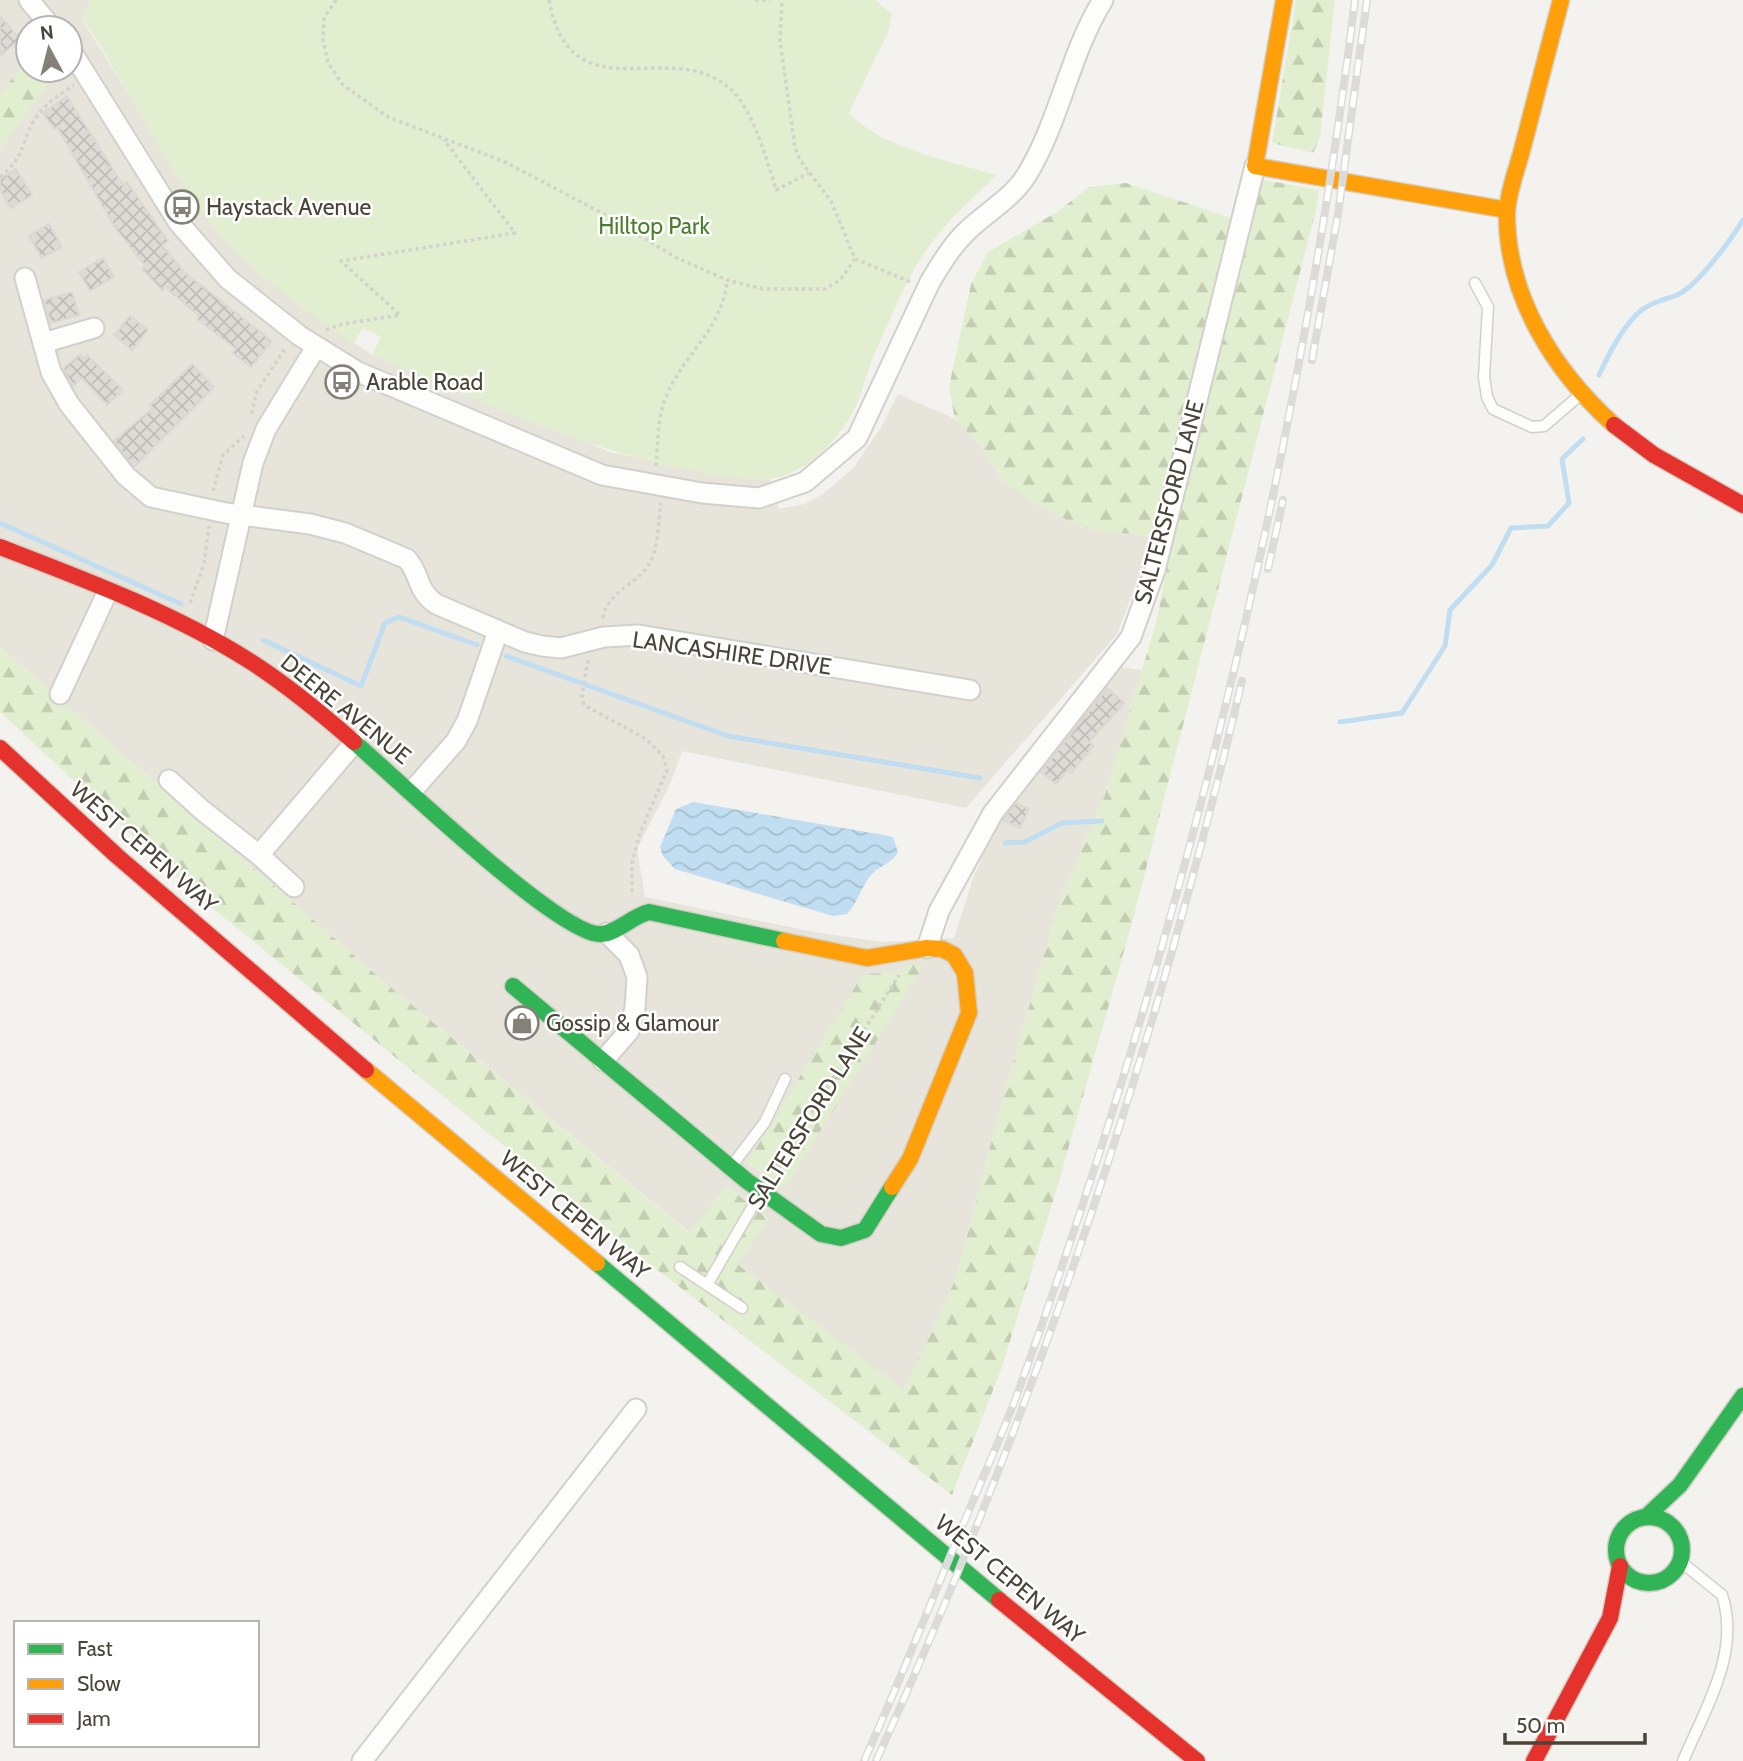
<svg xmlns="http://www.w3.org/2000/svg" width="1743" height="1761" font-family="Cabin,sans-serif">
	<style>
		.residential { fill: #e7e4dc; fill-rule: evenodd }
		.green { fill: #e1eecf }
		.forest { fill: url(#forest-firs) }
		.water { fill: url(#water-waves) }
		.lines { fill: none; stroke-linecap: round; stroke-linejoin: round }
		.stream { stroke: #c0ddf1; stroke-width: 5 }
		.building { fill: url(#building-cross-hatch); stroke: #dcd9d4; stroke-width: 2 }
		.lane-casing { stroke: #d2d0cb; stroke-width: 13 }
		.street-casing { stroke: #d2d0cb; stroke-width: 23 }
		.fast-casing { stroke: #d3cfc5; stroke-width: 19 }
		.slow-casing { stroke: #d3cfc5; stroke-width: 19 }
		.jam-casing { stroke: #d3cfc5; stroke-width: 19 }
		.path { stroke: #d3d2cc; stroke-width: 3.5; stroke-dasharray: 3.5 3.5; stroke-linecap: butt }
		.lane { stroke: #fdfdfc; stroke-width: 10 }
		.street { stroke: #fdfdfc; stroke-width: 19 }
		.fast { stroke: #30b455; stroke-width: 16 }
		.slow { stroke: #ff9f0a; stroke-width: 16 }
		.jam { stroke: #e5322d; stroke-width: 16 }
		.rail-casing { stroke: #dbdbda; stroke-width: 8 }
		.rail { stroke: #fff; stroke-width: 5; stroke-dasharray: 16; stroke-linecap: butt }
		.labels { text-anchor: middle; stroke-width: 5; stroke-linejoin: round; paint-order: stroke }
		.poi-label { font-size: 23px; fill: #4b4439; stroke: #fff; text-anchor: start }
		.park-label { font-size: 23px; fill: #4a7f2a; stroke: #fff }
		.street-label { font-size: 23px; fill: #4b4439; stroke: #fff }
	</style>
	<defs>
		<pattern id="forest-firs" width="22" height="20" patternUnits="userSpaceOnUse" patternTransform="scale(1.75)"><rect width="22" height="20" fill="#e1eecf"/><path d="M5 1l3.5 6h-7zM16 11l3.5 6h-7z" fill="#c3cdb2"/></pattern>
		<pattern id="water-waves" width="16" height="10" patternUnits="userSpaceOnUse" patternTransform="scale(1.75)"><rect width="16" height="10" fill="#c0ddf1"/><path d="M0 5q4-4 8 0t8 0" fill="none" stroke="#a6bfcf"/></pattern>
		<pattern id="building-cross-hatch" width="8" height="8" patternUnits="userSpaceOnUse" patternTransform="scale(1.75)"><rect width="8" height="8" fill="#dedbd6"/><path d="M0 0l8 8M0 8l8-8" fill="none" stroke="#c0bdb8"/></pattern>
	</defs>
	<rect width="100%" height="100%" fill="#f4f2ee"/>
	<!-- residential -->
	<path class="residential" d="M0,0h92l-11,18 119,190 51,58 50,40 71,49 238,97 118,25 41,1 10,31 26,-5 18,-10 30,-26 27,-39 18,-35 57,25 24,25 23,36 81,48 71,9 -37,97 -151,174 -284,-57 -11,31 -34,67 8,48 169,35 69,10 71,-4 19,-60 35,-78 112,-133 22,3 -37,125 -45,104 -60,210 -44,169 -52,113 -167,-127 32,-45 -42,-33 -37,47 -295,-242 -395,-344zM28,28h42v42h-42z"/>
	<!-- green -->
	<path class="green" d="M92,0h783l17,14 -4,18 -39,81c36,37 99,47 147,62 -19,20 -42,39 -59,61 -27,32 -42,74 -60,112 -11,23 -15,52 -29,73 -16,24 -41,49 -69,56 -25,6 -53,0 -79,-5 -114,-20 -221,-72 -328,-117l9,-18 -18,-9 -10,16c-44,-32 -91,-63 -128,-104 -59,-66 -94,-151 -144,-223z"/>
	<!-- forest -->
	<g class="forest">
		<polygon points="1296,0 1335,0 1320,137 1313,153 1272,143"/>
		<polygon points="28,59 28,70 58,70 0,150 0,94"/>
		<polygon points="1259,179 1319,190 1316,210 1133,919 1058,1185 1002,1367 952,1495 639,1256 194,893 0,712 0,647 395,991 689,1233 727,1186 769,1220 737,1264 904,1390 956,1278 1000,1109 1060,899 1105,795 1142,670 1157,619 1172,539"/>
		<polygon points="1126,183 1231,218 1154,537 1083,528 1031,502 1002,480 979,444 955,419 949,387 971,284 988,252 1057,212 1089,187"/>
		<polygon points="907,965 924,965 785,1188 747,1163 863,974 893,973"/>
	</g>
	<!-- water -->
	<path class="water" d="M693,802l185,32 15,3 5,15c-6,12 -18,13 -26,22 -11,12 -14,28 -25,40l-14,2 -158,-47 -12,-13 -3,-9 16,-38z"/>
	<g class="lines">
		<!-- stream -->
		<g class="stream">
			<path d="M1599,375c10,-21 20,-42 37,-60 12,-13 28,-14 43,-21 19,-9 53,-56 64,-74"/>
			<polyline points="0,523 181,604"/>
			<polyline points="263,640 361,686 385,623 399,617 477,645"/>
			<polyline points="506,656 728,736 980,778"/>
			<polyline points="1340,722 1402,713 1445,646 1450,610 1492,565 1511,528 1548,526 1569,503 1562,459 1583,439"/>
			<polyline points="1005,843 1025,842 1062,823 1102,821"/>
		</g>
	</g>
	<!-- building -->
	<g class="building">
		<polygon points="0,16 20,39 0,56"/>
		<polygon points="67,96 123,185 127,182 168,241 162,245 183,271 272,341 251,367 233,353 236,349 197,319 199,316 165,287 162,290 142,269 145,266 114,226 57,127 54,129 43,113"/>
		<polygon points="16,169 32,195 11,208 0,190 0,179"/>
		<polygon points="49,224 62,247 42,258 29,236"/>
		<polygon points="103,258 114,277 90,291 79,272"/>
		<polygon points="72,292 79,315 51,323 44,300"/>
		<polygon points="130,316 148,330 132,350 114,335"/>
		<polygon points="80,354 83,358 87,355 123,390 107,405 82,378 73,386 63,369"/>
		<polygon points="192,364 214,387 134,467 114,441 153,408 150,405"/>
		<polygon points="1107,688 1124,703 1089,742 1094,746 1071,773 1068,770 1056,784 1041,772"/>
		<polygon points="1016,803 1029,809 1020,828 1003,820"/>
	</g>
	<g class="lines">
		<defs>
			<g id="lane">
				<polyline points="1475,283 1488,307 1484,377 1487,397 1493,409 1532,427 1544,426 1580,395"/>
				<polyline points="733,1164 765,1122 785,1079"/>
				<polyline points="680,1267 742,1308"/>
				<polyline points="707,1285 761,1192"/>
				<path d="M1680,1561l42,34c19,57 -17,114 -39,166"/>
			</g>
			<g id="street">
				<polyline points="29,0 52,28"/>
				<path d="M70,49l108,173 50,57 72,57 58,36 244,103 100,18 57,5 46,-16 52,-44 73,-156c11,-18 22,-37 38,-52 18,-17 45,-33 58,-54 34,-55 43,-121 77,-176"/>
				<path d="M25,278l26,94 18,32 57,72 25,21 75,16 84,11 35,9 62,26c14,16 9,31 29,45l89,38 17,4 19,2 43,-11 35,-2 331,55"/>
				<polyline points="43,343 94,328"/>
				<polyline points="213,640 253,463 266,429 316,347"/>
				<polyline points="60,694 107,593"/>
				<polyline points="169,780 202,810 259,855 355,742"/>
				<polyline points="412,791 456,741 467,721 498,631"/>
				<polyline points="259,855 294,887"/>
				<polyline points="927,948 939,911 993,813 1131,637 1155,570 1255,166"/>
				<polyline points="603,1061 629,1031 635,1008 637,977 629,955 607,933"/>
				<polyline points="362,1761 636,1409"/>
			</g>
			<g id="fast">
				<path d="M354,742c39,33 207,195 247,192 17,-1 31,-18 48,-22l135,29"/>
				<polyline points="513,986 747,1181 821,1234 841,1238 865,1230 892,1187"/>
				<polyline points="597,1263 999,1600"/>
				<polyline points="1646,1517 1680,1485 1743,1396"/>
				<circle cx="1649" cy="1550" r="33"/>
			</g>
			<g id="slow">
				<polyline points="1284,0 1255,166 1507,210"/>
				<path d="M1561,0c-13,50 -26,100 -39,150 -5,19 -14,42 -15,62 -1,84 47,159 107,213"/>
				<polyline points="784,941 867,958 927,948 942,949 954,955 965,973 969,1013 910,1159 892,1187"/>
				<polyline points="366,1070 597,1263"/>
			</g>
			<g id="jam">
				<polyline points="1614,425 1654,455 1743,505"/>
				<path d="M0,547c83,32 172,65 248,113 38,24 73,53 106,82"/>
				<polyline points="0,748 117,856 366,1070"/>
				<polyline points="999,1600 1197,1761"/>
				<polyline points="1534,1761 1610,1618 1620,1566"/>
			</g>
		</defs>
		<!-- lane casing -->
		<use href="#lane" class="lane-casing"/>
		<!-- street casing -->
		<use href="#street" class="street-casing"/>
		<!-- fast casing -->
		<use href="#fast" class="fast-casing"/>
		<!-- slow casing -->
		<use href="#slow" class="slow-casing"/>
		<!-- jam casing -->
		<use href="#jam" class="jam-casing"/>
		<!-- path -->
		<g class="path">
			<polyline points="336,0 324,18 323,40 328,63 343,85 388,117 505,162 600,212 677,258 727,280 763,289 825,289 840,280 855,259 831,201 800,160 795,148 780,40 782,0"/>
			<path d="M549,0c23,123 131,28 188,96 18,22 31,67 39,94l33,-17"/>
			<polyline points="755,0 770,0"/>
			<path d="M0,177c26,-22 19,-29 33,-55 9,-16 26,-27 41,-37"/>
			<polyline points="855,259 911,282"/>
			<polyline points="326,330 343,324 400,315 341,261 515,233 444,140"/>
			<polyline points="252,414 256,393 286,347"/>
			<path d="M656,466c2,-22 1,-48 10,-69 17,-43 57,-68 61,-117"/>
			<polyline points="213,491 223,455 244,436"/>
			<polyline points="190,603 204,564 209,526"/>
			<path d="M603,618c4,-27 33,-32 46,-54 10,-16 9,-42 12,-61"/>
			<polyline points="588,660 582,696 584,705 646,739 663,756 667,770 640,833 632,863 632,895"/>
			<polyline points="774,1172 899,975"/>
		</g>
		<!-- lane -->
		<use href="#lane" class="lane"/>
		<!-- street -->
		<use href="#street" class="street"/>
		<!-- fast -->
		<use href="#fast" class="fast"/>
		<!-- slow -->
		<use href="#slow" class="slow"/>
		<!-- jam -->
		<use href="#jam" class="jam"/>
		<defs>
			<g id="rail">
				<polyline points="1312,360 1338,214 1367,0"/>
				<polyline points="1268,569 1283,500"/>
				<path d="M864,1761c34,-76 65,-153 96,-229 21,-52 45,-102 63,-154 160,-446 274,-908 332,-1378"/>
				<path d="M876,1761c158,-346 279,-710 366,-1080"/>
			</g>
		</defs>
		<!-- rail casing -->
		<use href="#rail" class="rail-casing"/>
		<!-- rail -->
		<use href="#rail" class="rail"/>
	</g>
	<!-- icons -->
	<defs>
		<symbol id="bus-ring" viewBox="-11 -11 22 22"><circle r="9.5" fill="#fff" stroke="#868178" stroke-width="1.5"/><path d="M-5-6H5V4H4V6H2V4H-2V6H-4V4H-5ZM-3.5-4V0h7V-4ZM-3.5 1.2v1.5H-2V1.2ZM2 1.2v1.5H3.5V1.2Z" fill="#868178"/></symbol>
		<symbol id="shop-ring" viewBox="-11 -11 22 22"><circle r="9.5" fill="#fff" stroke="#868178" stroke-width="1.5"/><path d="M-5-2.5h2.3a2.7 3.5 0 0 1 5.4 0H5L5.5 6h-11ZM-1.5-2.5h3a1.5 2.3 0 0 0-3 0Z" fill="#868178"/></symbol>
	</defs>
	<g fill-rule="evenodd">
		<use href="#bus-ring" x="163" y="188" width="38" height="38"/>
		<use href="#bus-ring" x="323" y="363" width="38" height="38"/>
		<use href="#shop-ring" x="503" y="1004" width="38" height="38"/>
	</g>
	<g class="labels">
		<!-- poi labels -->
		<g class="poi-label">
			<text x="206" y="215">Haystack Avenue</text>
			<text x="366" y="390">Arable Road</text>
			<text x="546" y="1031">Gossip &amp; Glamour</text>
		</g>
		<!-- park labels -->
		<g class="park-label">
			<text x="654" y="234">Hilltop Park</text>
		</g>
		<!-- street labels -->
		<g class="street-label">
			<text transform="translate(1169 502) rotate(-75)" y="8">SALTERSFORD LANE</text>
			<text transform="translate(732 653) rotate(8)" y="8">LANCASHIRE DRIVE</text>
			<text transform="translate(346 709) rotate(39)" y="8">DEERE AVENUE</text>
			<text transform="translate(144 847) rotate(41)" y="8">WEST CEPEN WAY</text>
			<text transform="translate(809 1118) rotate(-58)" y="8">SALTERSFORD LANE</text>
			<text transform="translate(575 1215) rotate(40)" y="8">WEST CEPEN WAY</text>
			<text transform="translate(1010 1579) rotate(40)" y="8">WEST CEPEN WAY</text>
		</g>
	</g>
	<!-- legend -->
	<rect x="14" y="1621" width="245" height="126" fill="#ffffff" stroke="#b7b4b0" stroke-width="2"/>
	<rect x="28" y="1644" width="35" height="10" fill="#30b455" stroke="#b7b4b0" stroke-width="2"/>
	<text x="77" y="1656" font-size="21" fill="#4b4439">Fast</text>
	<rect x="28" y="1679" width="35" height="10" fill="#ff9f0a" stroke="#b7b4b0" stroke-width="2"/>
	<text x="77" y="1691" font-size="21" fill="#4b4439">Slow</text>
	<rect x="28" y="1714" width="35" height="10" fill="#e5322d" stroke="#b7b4b0" stroke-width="2"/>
	<text x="77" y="1726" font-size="21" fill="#4b4439">Jam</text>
	<!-- north arrow -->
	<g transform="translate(49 49) rotate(353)"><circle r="33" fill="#ffffff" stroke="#b7b4b0" stroke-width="2"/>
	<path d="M0-5L12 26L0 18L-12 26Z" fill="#868178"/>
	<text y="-10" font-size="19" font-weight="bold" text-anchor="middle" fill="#4b4439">N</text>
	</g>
	<!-- scale -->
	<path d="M1505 1733v10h140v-10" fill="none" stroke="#4b4439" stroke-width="3.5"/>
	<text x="1516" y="1733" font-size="21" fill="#4b4439" stroke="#ffffff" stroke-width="5" paint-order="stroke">50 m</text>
</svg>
